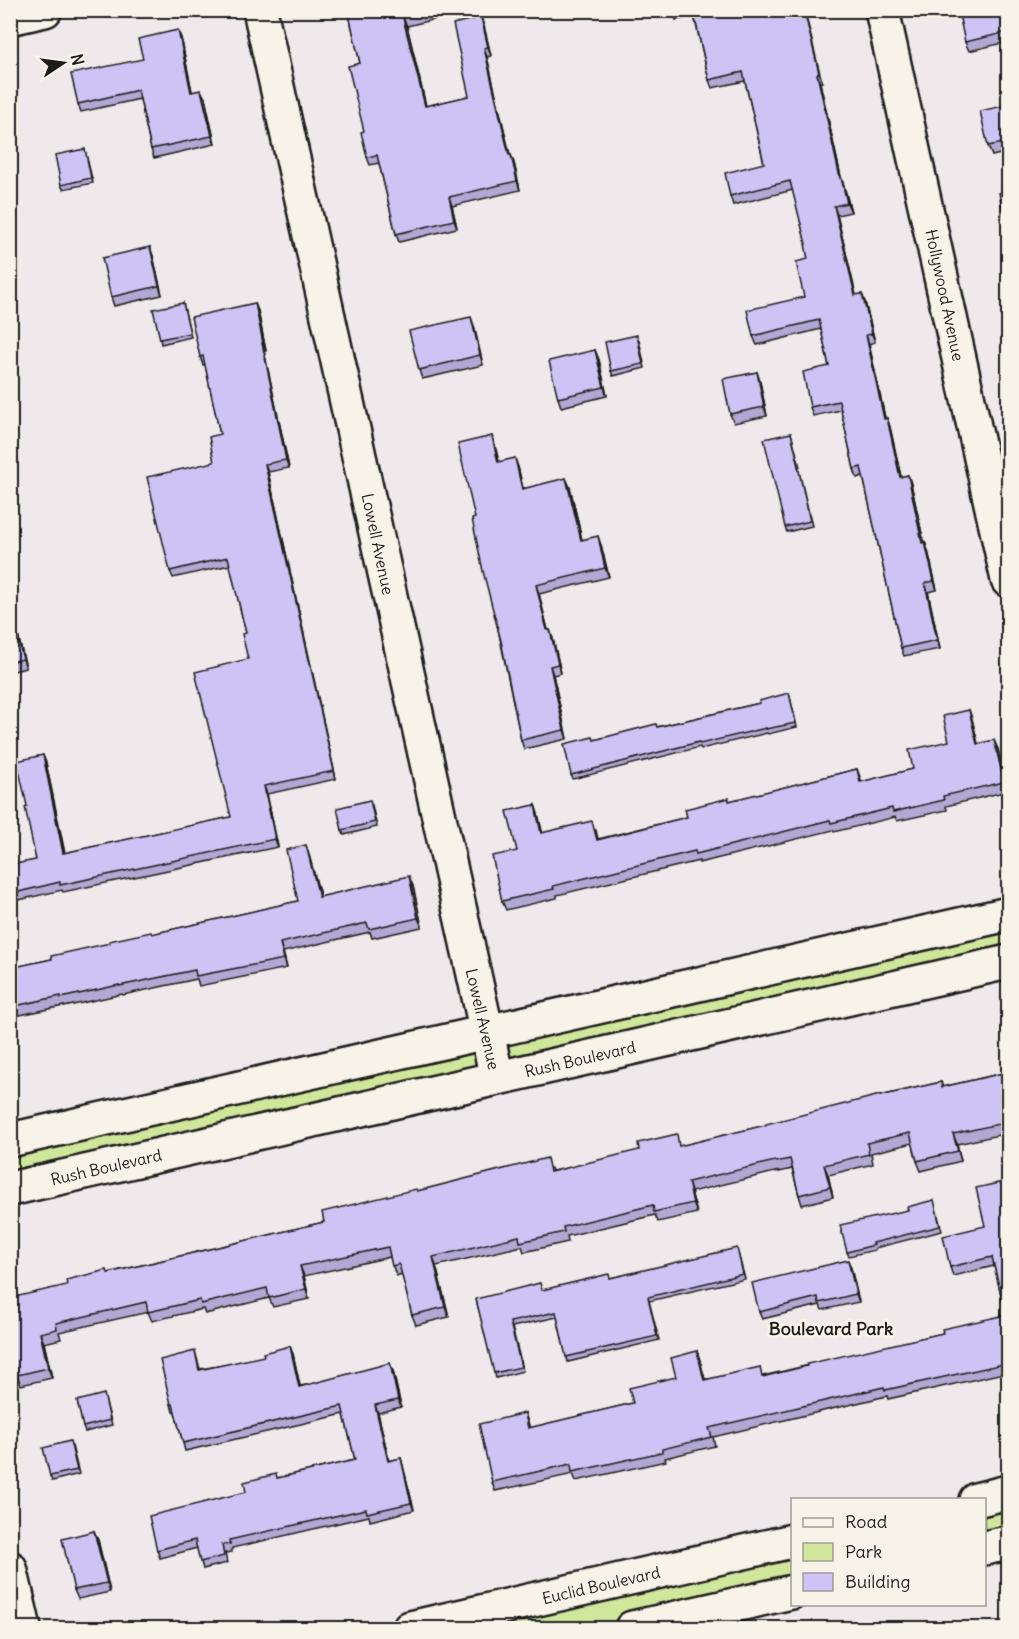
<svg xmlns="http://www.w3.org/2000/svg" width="1019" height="1639" font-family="Delius,sans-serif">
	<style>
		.green { fill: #d0e69b; stroke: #76815c; stroke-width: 1.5 }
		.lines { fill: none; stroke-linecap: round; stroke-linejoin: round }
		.minor-casing { stroke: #1c1c1c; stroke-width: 38 }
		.minor { stroke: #f7f3e8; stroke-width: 33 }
		.wall { fill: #b1a8d3; stroke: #1c1c1c; stroke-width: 1.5 }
		.shaded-wall { fill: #9088ac; stroke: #1c1c1c; stroke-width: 1.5 }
		.building { fill: #cec3f5; stroke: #1c1c1c; stroke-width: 1.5 }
		.labels { text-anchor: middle; stroke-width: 6; stroke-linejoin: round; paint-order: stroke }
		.street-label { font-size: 16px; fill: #1c1c1c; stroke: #f7f3e8 }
		.neighbourhood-label { font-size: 18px; font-weight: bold; fill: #1c1c1c; stroke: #f7f3e8 }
	</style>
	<rect width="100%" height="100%" fill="#efe9eb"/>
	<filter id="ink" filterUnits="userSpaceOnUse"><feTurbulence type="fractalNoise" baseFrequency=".0167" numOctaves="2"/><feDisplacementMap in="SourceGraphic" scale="12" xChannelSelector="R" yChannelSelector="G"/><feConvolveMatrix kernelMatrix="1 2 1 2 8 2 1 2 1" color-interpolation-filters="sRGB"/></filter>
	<g filter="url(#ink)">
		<!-- green -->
		<g class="green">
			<polygon points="1008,914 1008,962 11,1189 10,1140"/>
			<polygon points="1008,1492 1008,1543 985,1548 984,1500"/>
			<polygon points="792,1541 792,1592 632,1628 410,1628"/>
		</g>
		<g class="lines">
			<defs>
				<g id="minor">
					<polyline points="260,10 497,1078"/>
					<polyline points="882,10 1008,580"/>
					<polyline points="10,18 45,10"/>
					<polyline points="10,1140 1008,914"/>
					<polyline points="10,1189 1008,962"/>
					<polyline points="976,1500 1008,1492"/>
					<polyline points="984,1548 1008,1543"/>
					<polyline points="10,1568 24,1628"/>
					<polyline points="410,1628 792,1541"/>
					<polyline points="632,1628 792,1592"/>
				</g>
			</defs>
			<!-- minor casing -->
			<use href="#minor" class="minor-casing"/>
			<!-- minor -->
			<use href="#minor" class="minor"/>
		</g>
		<!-- wall -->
		<g class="wall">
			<polygon points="348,10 456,10 457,14 407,26 426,106 469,96 484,26 491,56 487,57 510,155 511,155 514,163 520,190 452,206 457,228 399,242 396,234 379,163 370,165 367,157 360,63"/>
			<polygon points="673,10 809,10 810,15 806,16 822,82 820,83 841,177 844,186 851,212 837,215 856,295 862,294 865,302 875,342 869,344 885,418 887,418 890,427 901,477 908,475 911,484 924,543 925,542 928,551 937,590 928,592 940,649 904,656 901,648 863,476 857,478 854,469 841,410 813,416 810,407 829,366 821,329 757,345 753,336 804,297 808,259 806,244 793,190 733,205 730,196 764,163 745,81 712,88 709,80 694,16 676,20"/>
			<polygon points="1008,10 1008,42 969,51 965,42"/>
			<polygon points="181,38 192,92 205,98 215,144 154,158 151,149 140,99 81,112 78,104 143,59"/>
			<polygon points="1008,105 1008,152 992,156 988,146"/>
			<polygon points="86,154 93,183 63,189 61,185"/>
			<polygon points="150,247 153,256 162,295 114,306 111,297"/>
			<polygon points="183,303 191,337 161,344 160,339"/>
			<polygon points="258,311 266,351 264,351 289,468 268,472 336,779 267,794 278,847 63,892 62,890 10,902 10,865 36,860 27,806 46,763 65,853 231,817 248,659 246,633 230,565 173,578 170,571 214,462 220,434 205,364 203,365 200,357"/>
			<polygon points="474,326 483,365 422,379 419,370"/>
			<polygon points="639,340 645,368 613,376 611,371"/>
			<polygon points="595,350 599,360 607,396 561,407 558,398"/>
			<polygon points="757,372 760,382 767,416 734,423 730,414"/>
			<polygon points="791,433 800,467 798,467 812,526 787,532 785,527"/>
			<polygon points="492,436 499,462 518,467 523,488 570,487 582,540 601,545 609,577 539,594 548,630 550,630 553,639 561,673 553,675 567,739 524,749 521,740 475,518"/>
			<polygon points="10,598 13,611 12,611 26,668 10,672"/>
			<polygon points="789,693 797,727 768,734 767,733 701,749 700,747 573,779 571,775 594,740 657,727 760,703"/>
			<polygon points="969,710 972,719 978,744 998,749 1008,791 946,806 947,810 897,821 895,817 834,832 833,830 699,863 699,861 557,895 557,898 506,910 502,901 517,851 535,805 538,814 542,833 596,830 598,839 687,817 730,801 857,769 862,782 913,769 949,741"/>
			<polygon points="372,805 377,827 344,835 342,830"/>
			<polygon points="309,855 320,897 413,886 422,927 372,938 370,932 283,952 287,968 199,986 197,979 123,995 122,994 64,1007 64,1006 10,1017 10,968 52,959 152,934 298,901"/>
			<polygon points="1008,1072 1008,1133 957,1144 961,1161 921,1171 917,1161 913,1143 871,1153 873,1164 828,1175 833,1197 802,1205 799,1195 792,1169 779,1172 779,1171 691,1192 697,1213 658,1222 655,1215 567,1236 568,1242 524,1252 522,1246 436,1266 449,1317 416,1325 412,1315 402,1274 396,1276 390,1257 304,1276 309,1299 273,1307 269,1298 205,1314 203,1309 152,1321 148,1312 59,1332 61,1339 44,1343 52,1378 21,1385 17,1375 67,1285 108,1273 324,1222 417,1191 551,1168 552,1171 681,1146 766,1125 880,1096 941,1082 943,1087"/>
			<polygon points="1003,1182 1008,1201 1008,1372 888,1399 887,1396 713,1437 715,1446 665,1458 666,1461 576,1481 573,1474 495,1491 492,1482 525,1413 530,1428 633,1403 676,1377 697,1351 705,1379 763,1376 943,1333 1006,1315 994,1266 953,1276 950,1267 985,1226"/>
			<polygon points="935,1205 942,1231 875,1248 875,1250 849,1256 847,1252"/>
			<polygon points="738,1253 745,1279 649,1301 659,1340 568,1362 557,1317 512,1327 523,1371 496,1378 476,1299 543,1290 610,1278"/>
			<polygon points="851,1268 859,1302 822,1310 820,1305 762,1319 759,1312"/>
			<polygon points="195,1351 200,1369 293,1354 300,1386 393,1371 401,1407 378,1413 389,1461 401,1458 414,1510 370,1521 369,1516 232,1548 232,1552 225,1553 227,1563 203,1569 197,1548 160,1558 157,1550 246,1492 277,1478 355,1460 344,1414 185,1451 175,1412 173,1412 171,1404"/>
			<polygon points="105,1399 112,1425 85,1432 83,1427"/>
			<polygon points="72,1446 79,1474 52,1481 50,1476"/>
			<polygon points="94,1531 98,1540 110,1592 78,1599 74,1590"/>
		</g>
		<!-- shaded-wall -->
		<g class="shaded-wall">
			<polygon points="481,17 484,26 491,56 488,47"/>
			<polygon points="403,18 407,26 428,115 425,106"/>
			<polygon points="178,30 181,38 194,101 191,92"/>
			<polygon points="484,48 487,57 512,164 509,155"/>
			<polygon points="817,74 820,83 843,186 840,178"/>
			<polygon points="201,90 205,98 215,144 212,136"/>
			<polygon points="511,155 514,163 520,190 517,181"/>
			<polygon points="841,177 844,186 851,212 847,203"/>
			<polygon points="449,197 452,206 457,228 454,220"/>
			<polygon points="834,206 837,215 858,304 855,295"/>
			<polygon points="150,247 153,256 162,295 159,286"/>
			<polygon points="862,294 865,302 875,342 872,334"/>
			<polygon points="255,303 258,311 266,351 263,343"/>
			<polygon points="471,317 474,326 483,365 480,355"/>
			<polygon points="866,335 869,344 887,427 884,419"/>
			<polygon points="262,343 264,351 289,468 286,460"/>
			<polygon points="595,350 599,360 607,396 604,387"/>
			<polygon points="757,372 760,382 767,416 764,407"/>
			<polygon points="887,418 890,427 903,486 900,477"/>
			<polygon points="492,436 495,445 501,471 498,462"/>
			<polygon points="515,458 518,467 525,498 522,489"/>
			<polygon points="265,464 268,472 336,779 334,771"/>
			<polygon points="908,475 911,484 926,552 922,543"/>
			<polygon points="566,478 570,487 584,549 581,540"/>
			<polygon points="598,536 601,545 609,577 605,568"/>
			<polygon points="925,542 928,551 937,590 934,581"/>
			<polygon points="925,583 928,592 940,649 937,640"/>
			<polygon points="536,585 539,594 550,639 547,630"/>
			<polygon points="10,608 12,611 26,668 23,659"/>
			<polygon points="550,630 553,639 561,673 558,664"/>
			<polygon points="550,666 553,675 567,739 564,730"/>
			<polygon points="969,710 972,719 980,753 977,744"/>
			<polygon points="994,740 998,749 1008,791 1004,782"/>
			<polygon points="43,755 46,763 66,861 63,853"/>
			<polygon points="264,786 267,794 278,847 275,839"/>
			<polygon points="535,805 538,814 545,843 541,833"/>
			<polygon points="306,845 309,855 323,906 319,897"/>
			<polygon points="409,876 413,886 422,927 418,918"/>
			<polygon points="280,943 283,952 287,968 284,959"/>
			<polygon points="953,1134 957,1144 961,1161 958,1151"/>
			<polygon points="824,1165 828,1175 833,1197 830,1187"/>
			<polygon points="688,1182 691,1192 697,1213 693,1203"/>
			<polygon points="433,1257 436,1266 449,1317 445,1307"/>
			<polygon points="848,1260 851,1268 859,1302 856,1294"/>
			<polygon points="300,1266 304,1276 309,1299 306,1289"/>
			<polygon points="40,1333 44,1343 52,1378 48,1368"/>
			<polygon points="290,1346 293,1354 302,1395 299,1387"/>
			<polygon points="697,1351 700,1360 707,1389 704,1380"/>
			<polygon points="390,1363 393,1371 401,1407 398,1400"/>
			<polygon points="375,1405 378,1413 391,1469 388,1461"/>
			<polygon points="401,1458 414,1510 411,1503"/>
			<polygon points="94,1531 98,1540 110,1592 107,1583"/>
		</g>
		<!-- building -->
		<g class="building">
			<polygon points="348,10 433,10 403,18 425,106 469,96 453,24 481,17 488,47 484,48 509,155 511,155 517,181 449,197 454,220 396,234 377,155 367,157 361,132 364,131 348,66 360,63"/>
			<polygon points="693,10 804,10 819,73 817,74 840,178 841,177 847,203 834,206 855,295 862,294 872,334 866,335 884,419 887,418 900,477 908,475 922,543 925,542 934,581 925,583 937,640 901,648 861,467 854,469 839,401 810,407 803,372 829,366 819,320 753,336 747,310 804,297 796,262 808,259 805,244 806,244 790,181 730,196 725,173 764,163 743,72 709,80"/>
			<polygon points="958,10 1008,10 1008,32 965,42"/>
			<polygon points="178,30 191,92 201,90 212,136 151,149 138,90 78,104 71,74 143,59 138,39"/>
			<polygon points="1008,105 1008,142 988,146 980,111"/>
			<polygon points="85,149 91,178 61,185 55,155"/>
			<polygon points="1008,190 1008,233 999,193"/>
			<polygon points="150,247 159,286 111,297 102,258"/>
			<polygon points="183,303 190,333 160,339 153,309"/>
			<polygon points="255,303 263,343 262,343 286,460 265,464 334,771 264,786 275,839 60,885 60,882 10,894 10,865 36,860 25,807 27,806 17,761 43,755 63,853 231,817 195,672 248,659 242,634 246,633 234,583 228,557 170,571 147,477 214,462 209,437 220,434 203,356 200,357 191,317"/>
			<polygon points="471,317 480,355 419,370 409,331"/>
			<polygon points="637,335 643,364 611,371 605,342"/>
			<polygon points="595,350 604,387 558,398 549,361"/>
			<polygon points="757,372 764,407 730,414 723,379"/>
			<polygon points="791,433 798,462 797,462 810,521 785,527 764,439"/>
			<polygon points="492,436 498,462 515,458 522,489 566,478 581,540 598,536 605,568 536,585 547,630 550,630 558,664 550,666 564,730 521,740 501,641 483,571 472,519 475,518 458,444"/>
			<polygon points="10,610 23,659 10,662"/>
			<polygon points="789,693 796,723 766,729 766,728 700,744 699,742 571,775 564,744 593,737 594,740 656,724 657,727 760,703 759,701"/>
			<polygon points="969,710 977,744 994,740 1004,782 943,796 944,800 893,812 892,808 831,823 830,820 696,854 695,851 553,886 554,889 502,901 492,856 517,851 507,811 535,805 541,833 592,821 597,840 687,817 685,809 729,798 729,801 857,769 860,782 913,769 909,750 949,741 943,716"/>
			<polygon points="370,800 375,822 342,830 337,808"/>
			<polygon points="306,845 319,897 409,876 418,918 369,929 367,923 280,943 284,959 196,976 195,970 119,986 119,985 61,998 61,996 10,1007 10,968 52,959 51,956 110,943 109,941 151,932 152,934 298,901 286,850"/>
			<polygon points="1008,1072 1008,1122 953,1134 958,1151 917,1161 910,1133 867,1143 869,1154 824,1165 830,1187 799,1195 790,1159 776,1162 775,1161 688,1182 693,1203 654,1212 653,1205 563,1227 564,1232 520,1242 519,1236 433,1257 445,1307 412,1315 399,1264 392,1266 388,1247 300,1266 306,1289 269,1298 267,1288 201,1304 200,1300 148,1312 146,1302 56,1323 57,1329 40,1333 48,1368 17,1375 10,1346 10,1298 67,1285 66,1280 107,1270 108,1273 324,1222 322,1212 416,1189 417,1191 547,1158 550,1172 639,1150 638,1143 677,1134 679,1146 766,1125 766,1124 880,1095 880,1096 941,1082 942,1087"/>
			<polygon points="1003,1182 1008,1206 1008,1363 885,1390 884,1387 709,1428 712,1437 662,1449 662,1452 572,1472 571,1464 492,1482 479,1424 525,1413 528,1428 633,1403 629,1388 676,1377 671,1358 697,1351 704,1380 760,1367 762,1377 807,1366 807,1364 943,1333 942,1329 1006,1315 992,1257 950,1267 943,1236 985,1226 976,1188"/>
			<polygon points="934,1200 940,1226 873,1243 874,1245 847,1252 840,1225 908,1210 907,1207"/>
			<polygon points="737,1248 743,1274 648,1297 657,1336 566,1357 556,1312 510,1322 521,1367 494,1373 476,1299 540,1283 542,1290 609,1274 610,1278"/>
			<polygon points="848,1260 856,1294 819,1303 818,1297 759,1312 752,1283"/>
			<polygon points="290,1346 299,1387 390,1363 398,1400 375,1405 388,1461 401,1458 411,1503 367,1513 366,1509 229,1540 230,1544 222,1545 224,1556 200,1562 195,1540 157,1550 149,1516 246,1492 244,1482 276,1474 277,1478 355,1460 342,1406 183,1443 173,1404 171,1404 160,1360 195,1351 199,1370 264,1356 263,1353"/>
			<polygon points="104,1394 110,1420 83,1427 77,1401"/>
			<polygon points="70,1441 77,1470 50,1476 43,1448"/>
			<polygon points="94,1531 107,1583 74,1590 62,1539"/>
		</g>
	</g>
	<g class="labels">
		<!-- street labels -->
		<g class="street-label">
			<text transform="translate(945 295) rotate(78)" y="6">Hollywood Avenue</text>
			<text transform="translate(378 544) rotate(78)" y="6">Lowell Avenue</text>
			<text transform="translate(483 1019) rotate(77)" y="6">Lowell Avenue</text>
			<text transform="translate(580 1059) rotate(-13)" y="6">Rush Boulevard</text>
			<text transform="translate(106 1167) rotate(-13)" y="6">Rush Boulevard</text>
			<text transform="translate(601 1585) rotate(-13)" y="6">Euclid Boulevard</text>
		</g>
		<!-- neighbourhood labels -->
		<g class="neighbourhood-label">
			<text x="831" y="1335">Boulevard Park</text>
		</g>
	</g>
	<!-- margin -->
	<rect width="1019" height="1639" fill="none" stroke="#f7f3e8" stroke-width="36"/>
	<rect x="18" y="18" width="983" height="1603" fill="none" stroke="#1c1c1c" stroke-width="2" filter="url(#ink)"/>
	<!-- legend -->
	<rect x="791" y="1498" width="195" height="108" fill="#f7f3e8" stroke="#9f9d96" stroke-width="1.5"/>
	<rect x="803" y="1518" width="30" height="9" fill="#f7f3e8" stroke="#9f9d96" stroke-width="1.5"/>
	<text x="845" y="1528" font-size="18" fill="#1c1c1c">Road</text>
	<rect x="803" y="1543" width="30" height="18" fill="#d0e69b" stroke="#9f9d96" stroke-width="1.5"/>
	<text x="845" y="1558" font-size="18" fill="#1c1c1c">Park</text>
	<rect x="803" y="1573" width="30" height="18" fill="#cec3f5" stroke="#9f9d96" stroke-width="1.5"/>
	<text x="845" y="1588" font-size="18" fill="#1c1c1c">Building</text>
	<!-- north arrow -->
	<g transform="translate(63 63) rotate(77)" stroke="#f7f3e8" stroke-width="4.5" paint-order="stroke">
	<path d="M0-4.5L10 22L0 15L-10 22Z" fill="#1c1c1c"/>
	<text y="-9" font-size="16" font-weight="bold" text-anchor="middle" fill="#1c1c1c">N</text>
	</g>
</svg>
